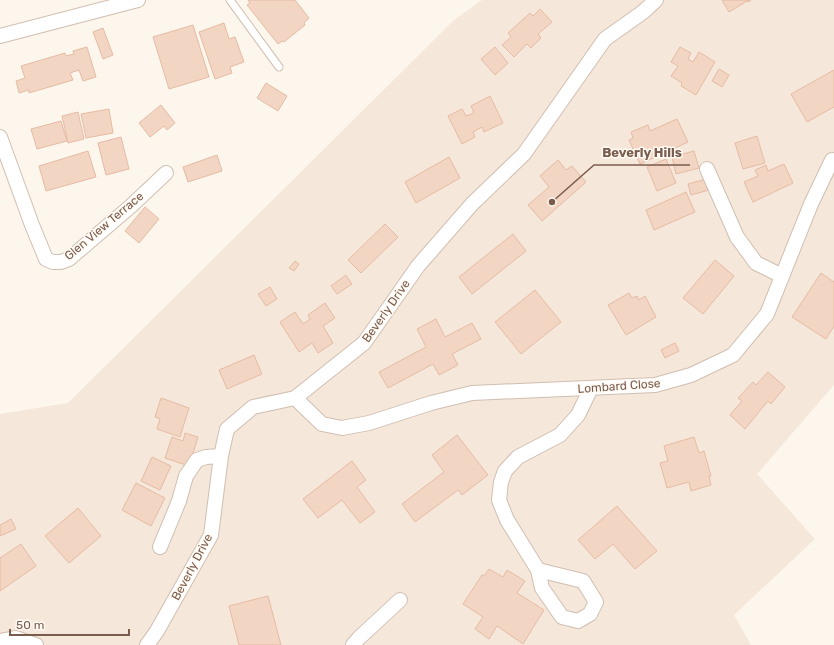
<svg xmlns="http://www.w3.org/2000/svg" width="834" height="645" font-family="Rubik,sans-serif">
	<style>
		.residential { fill: #f5e8da }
		.building { fill: #f3d5c3; stroke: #e6bba3 }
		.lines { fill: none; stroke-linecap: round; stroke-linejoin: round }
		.service-casing { stroke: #d1beb0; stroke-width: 9 }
		.minor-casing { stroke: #d1beb0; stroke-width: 16 }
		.service { stroke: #fff; stroke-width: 7 }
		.minor { stroke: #fff; stroke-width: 14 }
		.labels { text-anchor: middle; stroke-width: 3; stroke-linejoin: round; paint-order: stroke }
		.street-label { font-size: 12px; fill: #7a5c4d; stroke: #fffaf3 }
		.leader { fill: none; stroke: #7a5c4d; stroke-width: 1.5 }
		.callout-dot { fill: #7a5c4d; stroke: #fffaf3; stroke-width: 1.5 }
		.callout-label { font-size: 13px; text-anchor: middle; font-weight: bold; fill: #7a5c4d; stroke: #fffaf3; stroke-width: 3; stroke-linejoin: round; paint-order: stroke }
	</style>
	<rect width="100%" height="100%" fill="#fdf6ec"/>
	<!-- residential -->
	<polygon class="residential" points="482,0 834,0 834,385 757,474 815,539 734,615 751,645 0,645 0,414 68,403 454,20"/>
	<!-- building -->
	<g class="building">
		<polygon points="248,0 295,0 309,18 304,23 305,25 284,42 282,41 278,44 247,5 250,3"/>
		<polygon points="722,0 751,0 748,2 747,1 729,12"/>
		<polygon points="540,9 552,22 538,34 541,38 531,48 527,44 514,57 502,45 511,37 508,33 530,13 533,16"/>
		<polygon points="224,23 229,39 235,37 244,62 230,67 232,73 215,79 199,32"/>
		<polygon points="193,25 209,77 169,89 153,37"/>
		<polygon points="103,28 113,55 103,59 93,32"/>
		<polygon points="87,47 96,77 83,81 79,70 70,73 73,80 29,93 29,90 19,93 16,81 25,78 21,66 65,53 66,56 74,54 73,51"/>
		<polygon points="495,47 508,63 495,75 481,59"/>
		<polygon points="680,47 691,53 688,59 693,62 699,52 715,62 696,95 681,86 682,83 671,76 678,66 671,62"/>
		<polygon points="719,69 729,75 722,87 712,81"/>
		<polygon points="834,70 834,107 807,122 791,94"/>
		<polygon points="266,83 287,96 278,111 257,98"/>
		<polygon points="490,96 503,123 484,132 482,127 473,132 475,137 462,144 448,116 462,109 466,116 474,113 471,106"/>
		<polygon points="161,105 175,123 167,130 164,126 150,137 139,123"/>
		<polygon points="109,109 113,133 86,138 81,114"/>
		<polygon points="78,112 84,139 68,143 62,116"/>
		<polygon points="677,119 688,142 640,164 629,140 633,138 631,132 648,125 650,131"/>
		<polygon points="61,121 67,141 37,149 31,129"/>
		<polygon points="757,136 765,163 743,169 735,143"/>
		<polygon points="121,137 129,169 106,175 98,143"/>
		<polygon points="88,151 96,177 46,191 39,166"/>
		<polygon points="694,151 699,168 676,174 672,157"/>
		<polygon points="217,155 222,171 188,182 183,167"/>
		<polygon points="449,157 460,178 416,203 405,182"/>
		<polygon points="666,159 676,183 657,191 647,167"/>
		<polygon points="558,160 566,170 572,166 586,182 542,221 528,205 549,187 540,176"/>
		<polygon points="784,164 793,183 753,202 744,182 758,176 755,170 766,165 768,171"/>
		<polygon points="706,179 709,190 691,195 688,184"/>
		<polygon points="686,192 695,212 654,230 646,210"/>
		<polygon points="145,207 159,219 139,243 125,231"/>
		<polygon points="385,224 398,237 361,273 348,260"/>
		<polygon points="513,234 526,251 472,294 459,277"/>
		<polygon points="715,260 734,276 703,314 683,298"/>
		<polygon points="295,261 299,264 294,271 289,268"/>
		<polygon points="821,273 834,282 834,326 826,339 792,317"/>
		<polygon points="346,275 352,284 337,294 331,286"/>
		<polygon points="270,287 277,299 266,306 258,294"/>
		<polygon points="535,290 561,322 521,354 495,322"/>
		<polygon points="629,293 632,298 637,296 639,300 645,296 656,317 626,335 608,305"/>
		<polygon points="325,303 335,318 323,326 333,343 318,353 312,343 299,352 280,322 295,312 303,324 310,319 308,315"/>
		<polygon points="436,319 445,337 472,323 481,339 452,354 458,365 439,375 433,364 388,388 379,372 426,347 417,329"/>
		<polygon points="675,343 679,351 665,358 661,350"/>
		<polygon points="254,355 262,374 227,389 219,370"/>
		<polygon points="768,372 785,387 771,404 768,401 745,429 730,415 742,401 738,398 753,382 756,385"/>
		<polygon points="161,398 189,408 180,437 157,429 160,419 155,417"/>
		<polygon points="185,433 198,437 189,466 165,458 172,437 183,441"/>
		<polygon points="457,435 488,475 462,495 458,490 415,522 402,504 444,472 432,455"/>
		<polygon points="694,437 699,453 704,451 711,476 709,476 711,485 691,491 689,482 667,488 660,463 668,461 664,446"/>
		<polygon points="152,457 171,466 160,490 141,481"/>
		<polygon points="352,461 366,480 357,487 375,512 360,523 342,500 318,518 303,499"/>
		<polygon points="136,483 165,498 151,526 122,510"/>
		<polygon points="617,506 657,551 635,569 613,544 595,559 578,540"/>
		<polygon points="78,508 101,536 69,563 45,536"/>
		<polygon points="11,519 16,529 0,536 0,525"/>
		<polygon points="21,544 36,566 0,591 0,558"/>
		<polygon points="489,569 503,577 507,570 525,581 517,593 544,610 523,644 497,626 489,639 475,629 483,617 463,604 482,575 484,576"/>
		<polygon points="268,596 281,645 239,645 229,606"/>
	</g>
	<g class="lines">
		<defs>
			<polyline id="service" points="230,0 279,67"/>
			<g id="minor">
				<polyline points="0,36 138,0"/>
				<polyline points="0,137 32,225 46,259 53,262 61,262 69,259 131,206 166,173"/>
				<polyline points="707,169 737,237 756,263 782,276"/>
				<polyline points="295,398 322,424 342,428 369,423 431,403 472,393 655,385 691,375 733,355 767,314 811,204 832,160"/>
				<polyline points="160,547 179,501 186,476 197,460 206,457 221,456"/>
				<polyline points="538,570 542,588 562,617 578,621 590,614 596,602 583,581 538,570 507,520 499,500 501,482 505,471 518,457 560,435 578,415 591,388"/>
				<polyline points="0,641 16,638 36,645"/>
				<polyline points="147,645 157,631 211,535 221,456 227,429 253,407 295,398 364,343 418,266 472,204 524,154 605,39 643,12 656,0"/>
				<polyline points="353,645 359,638 400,600"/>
			</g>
		</defs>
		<!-- service casing -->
		<use href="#service" class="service-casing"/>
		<!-- minor casing -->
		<use href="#minor" class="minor-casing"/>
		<!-- service -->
		<use href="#service" class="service"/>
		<!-- minor -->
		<use href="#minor" class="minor"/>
	</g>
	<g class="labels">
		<!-- street labels -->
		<g class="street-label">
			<text transform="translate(104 226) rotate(-40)" y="4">Glen View Terrace</text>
			<text transform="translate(386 311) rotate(-55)" y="4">Beverly Drive</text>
			<text transform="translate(619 386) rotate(-4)" y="4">Lombard Close</text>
			<text transform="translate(192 567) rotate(-62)" y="4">Beverly Drive</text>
		</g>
	</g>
	<!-- callouts -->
	<path class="leader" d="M552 202L594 165H690"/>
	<circle class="callout-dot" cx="552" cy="202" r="4"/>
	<g class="callout-label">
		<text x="642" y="157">Beverly Hills</text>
	</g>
	<!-- scale -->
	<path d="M10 629v6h119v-6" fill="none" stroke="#7a5c4d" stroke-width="2"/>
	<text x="16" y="629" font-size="12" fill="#7a5c4d" stroke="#fffaf3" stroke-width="3" paint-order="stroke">50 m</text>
</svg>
